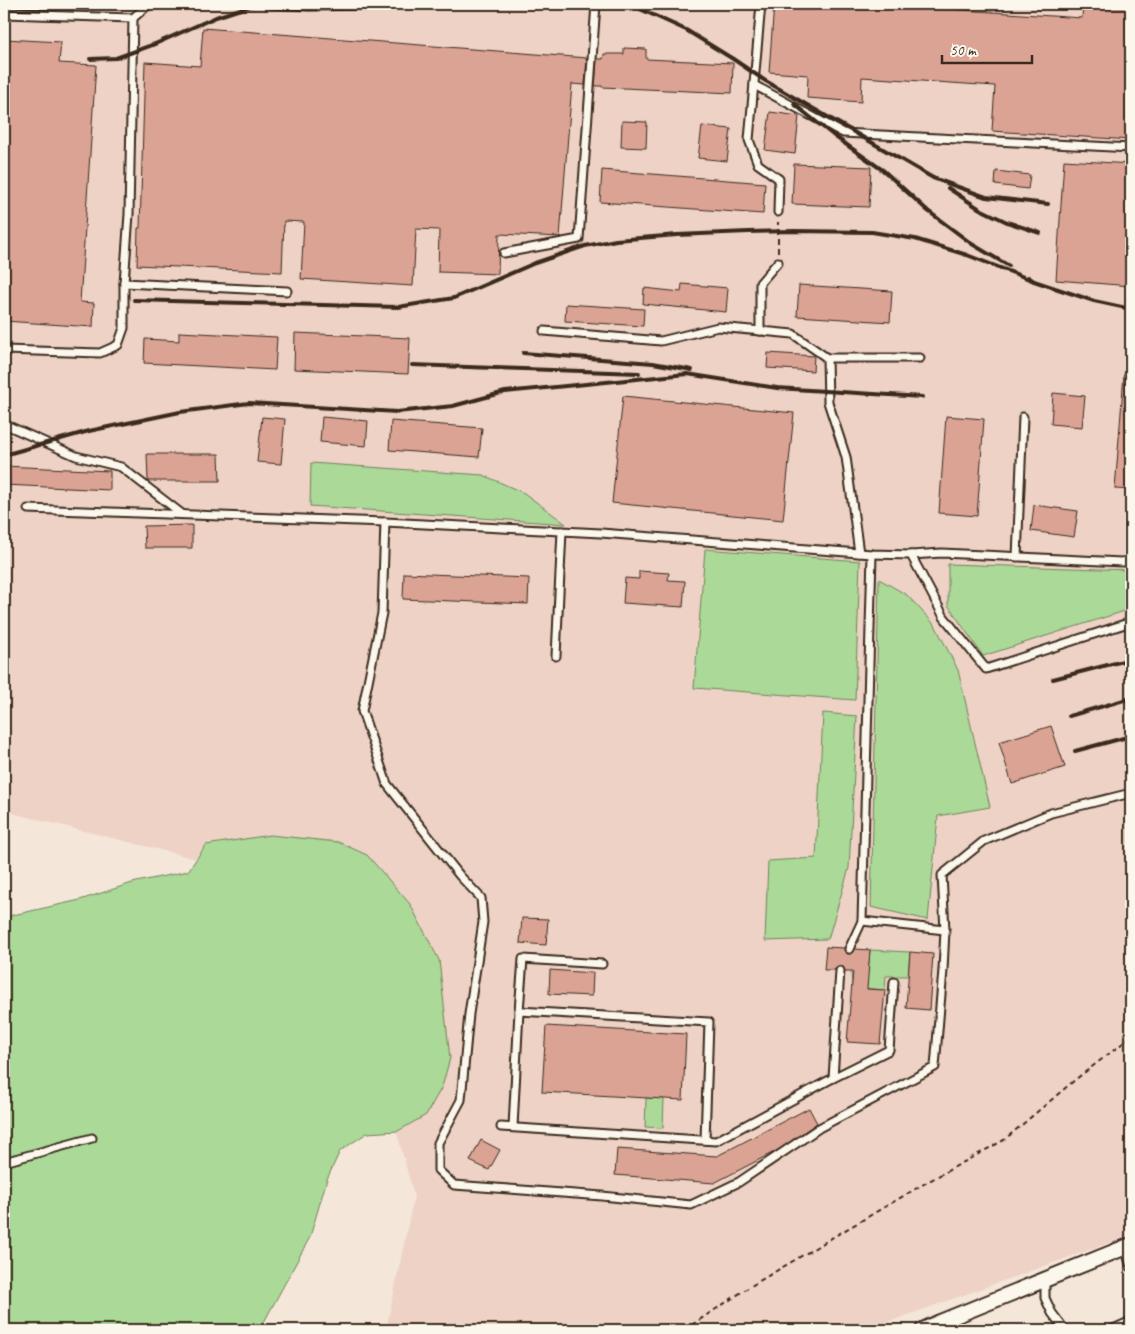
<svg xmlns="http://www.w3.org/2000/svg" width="1135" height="1334" font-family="Caveat,sans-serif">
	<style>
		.built { fill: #edd2c5 }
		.green { fill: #aad998; stroke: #72825b }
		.building { fill: #dba394; stroke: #3b2a1e }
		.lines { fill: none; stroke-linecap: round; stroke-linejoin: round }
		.lane-casing { stroke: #3b2a1e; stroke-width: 11 }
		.street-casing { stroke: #3b2a1e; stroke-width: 18 }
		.path { stroke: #3b2a1e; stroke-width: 2; stroke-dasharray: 5 4; stroke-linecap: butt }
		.lane { stroke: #fbf7ec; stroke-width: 7 }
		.street { stroke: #fbf7ec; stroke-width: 14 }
		.rail { stroke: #3b2a1e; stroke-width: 4 }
	</style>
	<rect width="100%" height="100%" fill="#f5e6da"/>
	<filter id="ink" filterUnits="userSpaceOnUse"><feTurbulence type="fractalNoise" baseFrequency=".02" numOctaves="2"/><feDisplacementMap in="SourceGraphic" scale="10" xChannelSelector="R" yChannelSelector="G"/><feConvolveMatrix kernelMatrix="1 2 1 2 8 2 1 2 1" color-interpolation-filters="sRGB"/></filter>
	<g filter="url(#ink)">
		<!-- built -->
		<polygon class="built" points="4,4 1131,4 1131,1235 880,1325 872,1330 386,1330 414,1196 354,974 221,865 4,811"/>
		<!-- green -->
		<g class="green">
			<polygon points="311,463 483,475 524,493 566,524 310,506"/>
			<polygon points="705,549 860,561 855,700 694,688"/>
			<polygon points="948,564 1131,570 1131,609 983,656 948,605"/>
			<polygon points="879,579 907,595 935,625 958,670 990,807 938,816 928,920 871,907"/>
			<polygon points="823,713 857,716 849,868 828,939 765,941 768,861 816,858"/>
			<polygon points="270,835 338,842 367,855 410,904 439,960 450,1058 442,1087 426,1115 398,1131 367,1133 340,1151 327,1179 310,1237 264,1322 256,1330 4,1330 4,917 80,900 132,883 188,871 206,845"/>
			<polygon points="870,950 910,952 908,976 886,976 885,990 852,987 851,971 868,972"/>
			<polygon points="646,1098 664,1099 663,1128 645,1127"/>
		</g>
		<!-- building -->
		<g class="building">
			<polygon points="774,4 871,4 1082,18 1083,4 1131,7 1131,140 992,131 995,86 862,77 861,102 807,98 808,75 769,72"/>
			<polygon points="203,28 587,58 585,85 572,84 560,237 499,234 498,274 438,272 439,230 416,229 413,286 301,279 304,222 284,221 282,272 137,265 138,228 140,228 145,62 200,66"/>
			<polygon points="4,39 61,42 59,63 96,65 80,302 94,303 93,327 4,321"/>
			<polygon points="624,48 646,49 646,59 733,63 732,93 602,87 602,86 595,86 597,59 603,59 604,54 624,54"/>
			<polygon points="770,112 799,116 795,154 765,150"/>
			<polygon points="622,121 647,122 646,148 621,147"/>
			<polygon points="702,126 731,129 727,161 698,158"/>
			<polygon points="1064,160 1131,164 1131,286 1056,280"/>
			<polygon points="794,164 871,167 869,207 792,204"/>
			<polygon points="602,170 765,183 763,214 600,202"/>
			<polygon points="996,171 1030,175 1028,189 995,185"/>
			<polygon points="682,284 728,288 726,312 643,304 644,288 681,292"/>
			<polygon points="799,285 892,291 890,322 797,316"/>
			<polygon points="566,304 644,309 643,326 565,321"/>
			<polygon points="179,332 277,337 275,370 144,363 145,339 179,341"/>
			<polygon points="295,333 410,338 408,374 294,369"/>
			<polygon points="768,353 814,356 813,371 767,368"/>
			<polygon points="1124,374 1131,374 1131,490 1115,489"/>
			<polygon points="1053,393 1085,396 1082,427 1051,424"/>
			<polygon points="623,396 794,413 783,520 612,503"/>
			<polygon points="946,416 984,419 977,516 939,513"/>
			<polygon points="262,417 285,419 281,464 257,462"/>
			<polygon points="322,417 368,421 366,446 320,442"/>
			<polygon points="391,421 482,428 479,457 389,450"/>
			<polygon points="147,454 219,454 220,481 148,481"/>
			<polygon points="4,466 110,471 110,490 4,485"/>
			<polygon points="1034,505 1078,511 1074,537 1031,531"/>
			<polygon points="192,525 192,548 145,548 144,526"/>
			<polygon points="639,571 669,573 668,580 685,581 683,607 623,603 625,578 639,579"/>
			<polygon points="404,573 529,578 528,604 403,599"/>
			<polygon points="1051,726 1065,767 1012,784 999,742"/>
			<polygon points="522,918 548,919 546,945 520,943"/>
			<polygon points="826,947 844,948 845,952 849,954 852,953 855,949 870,950 867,989 885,990 880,1044 847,1042 853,971 845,971 843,967 840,966 836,968 835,970 824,970"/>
			<polygon points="910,952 933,954 929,1010 906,1008"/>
			<polygon points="550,970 593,973 592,996 549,994"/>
			<polygon points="546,1026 686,1034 683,1100 542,1092"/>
			<polygon points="809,1108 817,1123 778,1150 714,1183 615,1175 617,1149 717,1156"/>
			<polygon points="481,1140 500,1150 489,1170 470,1161"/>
		</g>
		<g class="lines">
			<defs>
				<g id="lane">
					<polyline points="272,4 309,6 418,4"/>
					<polyline points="761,4 749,140 758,164 779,179 778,212"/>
					<polyline points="4,14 133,18"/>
					<polyline points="754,85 843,133 1131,148"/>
					<polyline points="504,253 579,239 596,4"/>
					<polyline points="124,283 287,291"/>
					<polyline points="544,331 661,341 718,327 793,334 827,358 920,358"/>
					<polyline points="760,331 760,283 778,262"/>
					<polyline points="4,350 100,353 118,345 124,328 124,283 129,214 133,18 149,4"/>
					<polyline points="827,358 828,402 846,457 859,553"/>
					<polyline points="4,424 76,456 121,467 182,514"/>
					<polyline points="28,509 385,522 601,533 872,554 911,555 942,553 1122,562 1131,560"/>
					<polyline points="385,522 382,613 362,711 387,784 460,876 481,898 483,922 469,1014 461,1100 438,1143 438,1170 454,1185 602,1196 691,1205 739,1182 819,1128 935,1067 943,970 945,930 862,921"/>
					<polyline points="911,555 944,617 986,669 1131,622"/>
					<polyline points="1017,557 1023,417"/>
					<polyline points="556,656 562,531"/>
					<polyline points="945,930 942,875 984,841 1051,813 1131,793"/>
					<polyline points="849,949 862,921 872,554"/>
					<polyline points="840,971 833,1078 889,1050 894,982"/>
					<polyline points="519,1011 523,959 602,964"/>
					<polyline points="501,1127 716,1141 833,1078"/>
					<polyline points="513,1127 519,1011 709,1022 705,1140"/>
					<polyline points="4,1162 92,1138"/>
					<polyline points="1125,1247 1131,1267"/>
					<polyline points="1045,1280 1045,1298 1052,1313 1065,1330"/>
					<polyline points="1111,1330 1131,1321"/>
				</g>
				<polyline id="street" points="923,1330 940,1322 1131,1245"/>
			</defs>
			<!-- lane casing -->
			<use href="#lane" class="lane-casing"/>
			<!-- street casing -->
			<use href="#street" class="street-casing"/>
			<!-- path -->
			<g class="path">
				<polyline points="778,252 778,222"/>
				<polyline points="684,1330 751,1286 835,1236 929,1181 1004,1140 1076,1079 1131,1037"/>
			</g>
			<!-- lane -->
			<use href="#lane" class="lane"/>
			<!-- street -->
			<use href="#street" class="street"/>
			<!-- rail -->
			<g class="rail">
				<polyline points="629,4 686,30 733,59 764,80 933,178 986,197 1048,204"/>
				<path d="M4,6c37,1 80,5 117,-2"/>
				<polyline points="90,59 116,58 155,44 216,17 256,4"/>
				<polyline points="794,104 834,136 884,171 928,211 972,244 1009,266"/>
				<polyline points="948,188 980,209 1007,222 1040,233"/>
				<polyline points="1028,277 1034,281 1094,301 1131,309"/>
				<polyline points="134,300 398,307 454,298 535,263 585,246 616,240 677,235 748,232 794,231 872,232 915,239 967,255 1034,281"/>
				<polyline points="523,353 653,363 692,370"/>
				<polyline points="412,365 639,373"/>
				<polyline points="4,455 89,431 180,412 249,403 397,412 453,406 505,392 687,374 777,388 922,397"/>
				<polyline points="1053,679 1131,659"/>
				<polyline points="1069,716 1131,698"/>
				<polyline points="1075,751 1131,736"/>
			</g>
		</g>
	</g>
	<!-- margin -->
	<rect width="1135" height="1334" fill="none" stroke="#fbf7ec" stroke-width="20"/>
	<rect x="10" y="10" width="1115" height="1314" fill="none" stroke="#3b2a1e" stroke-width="2" filter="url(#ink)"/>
	<!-- scale -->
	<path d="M942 55v8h90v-8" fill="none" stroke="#3b2a1e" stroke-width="2.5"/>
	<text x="950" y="55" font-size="15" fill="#3b2a1e" stroke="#fbf7ec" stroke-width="4" paint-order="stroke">50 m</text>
</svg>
